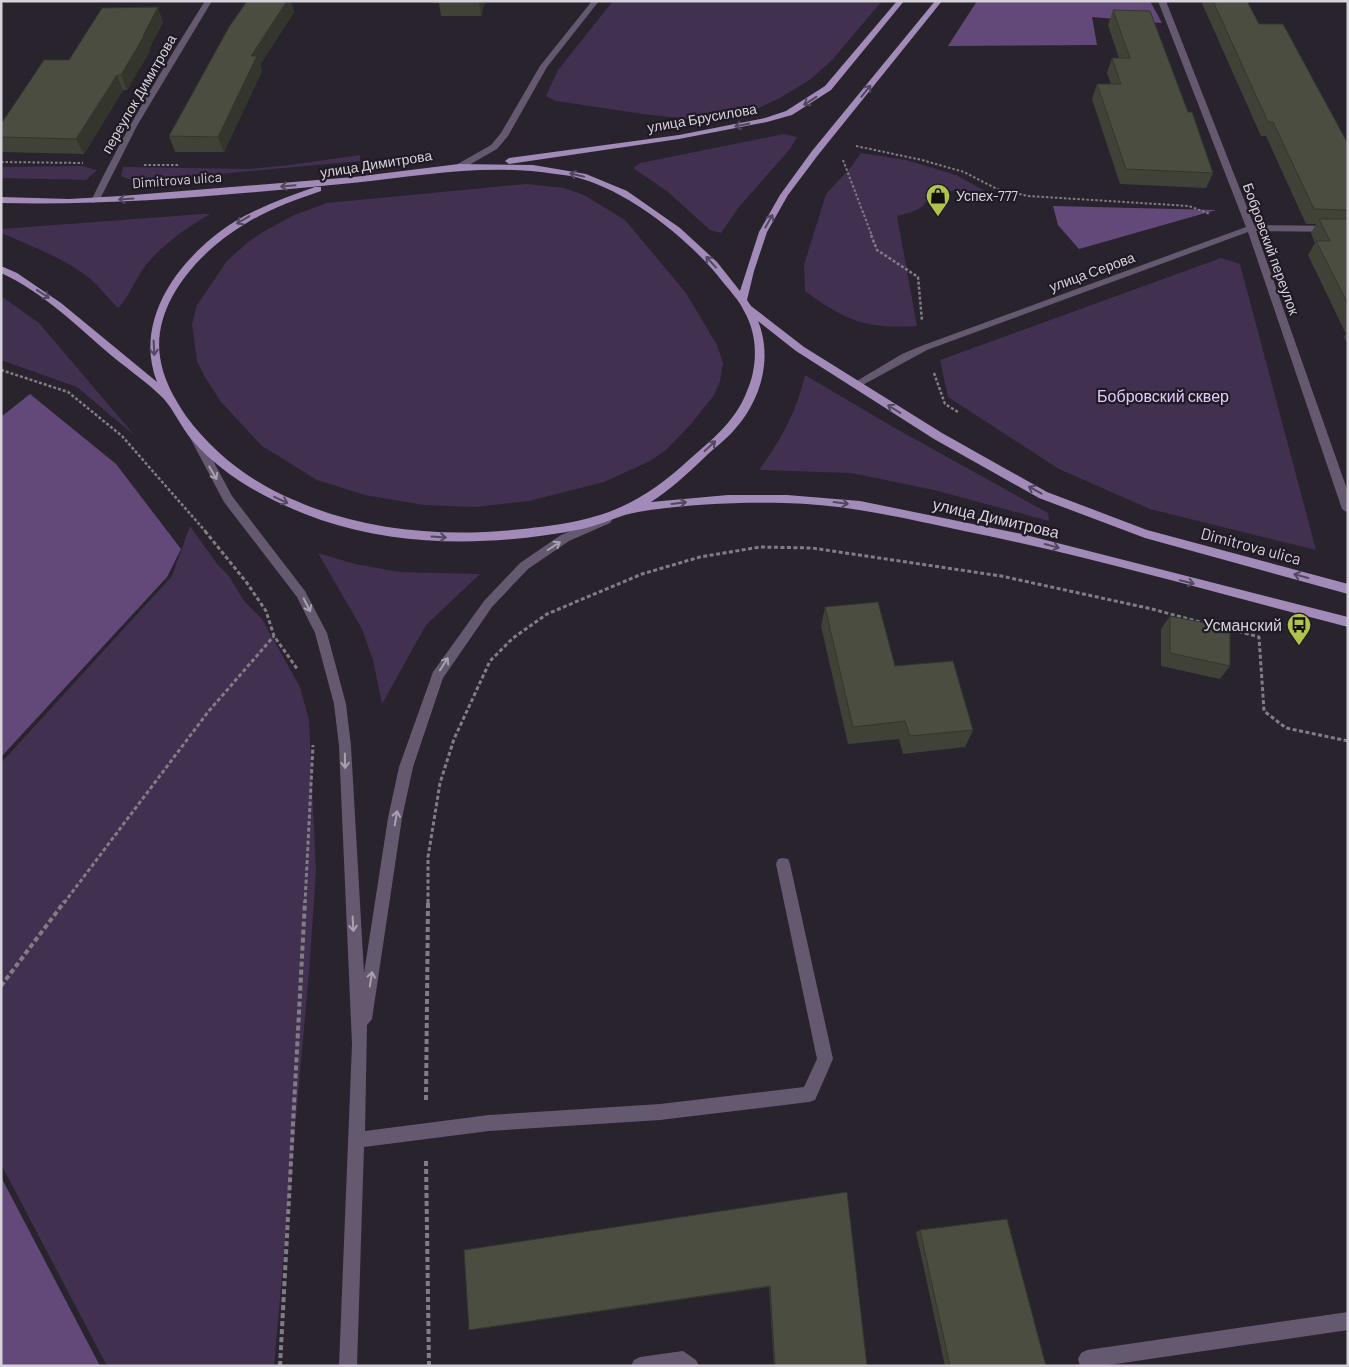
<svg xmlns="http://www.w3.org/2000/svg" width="1349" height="1367" font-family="Barlow,sans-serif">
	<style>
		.green { fill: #413050 }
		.forest { fill: #63497a }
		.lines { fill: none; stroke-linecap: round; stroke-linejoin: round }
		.path-far3 { stroke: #817c85; stroke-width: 2; stroke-dasharray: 2.5 2; stroke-linecap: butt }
		.path-far2 { stroke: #817c85; stroke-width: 2.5; stroke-dasharray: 3 2; stroke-linecap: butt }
		.path-far1 { stroke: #817c85; stroke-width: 3; stroke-dasharray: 4 2.5; stroke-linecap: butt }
		.path { stroke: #817c85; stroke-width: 4; stroke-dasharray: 5 3; stroke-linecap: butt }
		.minor { fill: #64596f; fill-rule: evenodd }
		.major { fill: #a28bb9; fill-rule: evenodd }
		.wall { fill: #404237 }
		.shaded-wall { fill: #34362d }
		.building { fill: #4a4d40; stroke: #34362d }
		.oneway { stroke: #534760 }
		.oneway2 { stroke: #a8a2af }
		.labels { text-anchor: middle; stroke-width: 4.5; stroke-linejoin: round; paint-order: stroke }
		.far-street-label { font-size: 14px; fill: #d6d2d9; stroke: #1f1a25 }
		.far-poi-label { font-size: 14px; fill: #d6d2d9; stroke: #1f1a25; text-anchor: start }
		.park-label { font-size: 16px; fill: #e2caf9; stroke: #1f1a25 }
		.street-label { font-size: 16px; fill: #d6d2d9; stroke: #1f1a25 }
		.poi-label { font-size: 16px; fill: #d6d2d9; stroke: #1f1a25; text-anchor: end }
	</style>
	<rect width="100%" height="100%" fill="#29232e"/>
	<!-- green -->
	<g class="green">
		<polygon points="613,1 882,1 833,59 811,79 780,98 754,110 707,121 643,114 556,101 546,96 558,70"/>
		<polygon points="784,134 797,137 790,149 739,207 721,233 710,230 668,192 633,168 640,163"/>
		<path d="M861,153l45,7 50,15 36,20 -58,-6c-11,21 -14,21 -37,27l20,110c-52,3 -71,-5 -112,-35l-1,-26 22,-71 25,-27z"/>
		<polygon points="360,155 360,161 142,181 134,181 121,176 123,167 249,169 290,165"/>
		<polygon points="82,166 97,170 86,180 1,178 1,167"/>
		<polygon points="526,184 564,188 584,195 625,220 686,293 717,345 723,363 720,381 714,395 691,424 666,450 650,461 604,482 529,501 475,507 424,505 365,495 317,480 262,446 221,402 205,377 197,361 192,324 197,305 227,261 248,242 263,232 294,215 327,203"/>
		<path d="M202,214h8c-24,14 -50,32 -67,55 -6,9 -19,35 -25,39 -10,-10 -19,-22 -30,-31 -26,-20 -57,-31 -87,-44v-4z"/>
		<polygon points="1221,258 1240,264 1316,550 1150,509 1059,469 948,397 940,360"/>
		<polygon points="1,296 39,323 135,436 77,387 1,360"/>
		<path d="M805,375l88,52 155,86 1,8 -115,-31 -83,-17 -92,-3c22,-30 38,-59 46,-95z"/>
		<polygon points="190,526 217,564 229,576 244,601 262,619 300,687 309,720 316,872 309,972 274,1366 107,1366 1,1164 1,763 172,576"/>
		<polygon points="318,553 355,564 400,572 480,574 426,625 382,704 373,660 362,629"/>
	</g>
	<!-- forest -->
	<g class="forest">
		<polygon points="977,1 1150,1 1162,23 1092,17 1097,45 948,46"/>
		<polygon points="1053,206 1216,210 1079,249 1058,225"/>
		<polygon points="30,394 116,464 181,549 167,577 1,757 1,417"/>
		<polygon points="1,1177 100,1366 1,1366"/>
	</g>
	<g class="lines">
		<!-- path-far3 -->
		<g class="path-far3">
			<polyline points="856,146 922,160 964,172 997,189 1028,196 1189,206 1210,214"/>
			<polyline points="843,160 872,236"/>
			<polyline points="1,162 83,163"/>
			<polyline points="144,165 178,165"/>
		</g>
		<!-- path-far2 -->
		<g class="path-far2">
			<polyline points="871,235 877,250 918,277 922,321"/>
			<polyline points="1,370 68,392 122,436 206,532"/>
			<polyline points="934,373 945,404 958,412"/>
		</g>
		<!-- path-far1 -->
		<g class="path-far1">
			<polyline points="205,531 247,583 266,611 274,636 298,670"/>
			<polyline points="1226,628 1259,637 1264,711 1286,728 1348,741"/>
			<polyline points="64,903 208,712 274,636"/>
			<polyline points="305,903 313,745"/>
			<polyline points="428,903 428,857 440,783 454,739 490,661 513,638 547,614 642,574 700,557 760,547 812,548 1001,576 1152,609 1207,624"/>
		</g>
		<!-- path -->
		<g class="path">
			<polyline points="1,986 65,901"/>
			<polyline points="426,1100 428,901"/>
			<polyline points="426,1161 429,1366"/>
			<polyline points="280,1366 305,901"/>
		</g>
		<!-- minor -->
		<g class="minor">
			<path d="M205,1h7l-74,123 -39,77 -7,2 -1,-2c33,-69 73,-135 114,-200z"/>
			<polygon points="592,1 599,1 547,67 508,136 497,149 462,169 456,169 456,165 491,145 501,133 540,66"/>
			<polygon points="1158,1 1166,1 1254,225 1348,226 1348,232 1256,231 1348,492 1348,513 1342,509 1248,232 927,350 859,387 855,388 850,385 902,354 921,346 1246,227"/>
			<polygon points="193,430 197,431 232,496 305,591 327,633 346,704 351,746 364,973 388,818 399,767 433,672 484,601 520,563 561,535 606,516 612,520 610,523 569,541 528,569 492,607 443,678 413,767 402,818 372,1019 367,1025 365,1131 489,1115 660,1104 804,1087 817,1059 776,864 778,859 783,858 788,859 790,864 833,1059 815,1100 809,1102 660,1120 489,1131 364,1147 357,1366 339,1366 352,1044 339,746 334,704 315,633 297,597 224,502 188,434"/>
			<polygon points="1348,1312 1348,1330 1102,1366 1080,1366 1078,1359 1081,1353 1087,1350"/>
			<polygon points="683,1351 696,1360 699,1366 631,1366 634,1360 640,1357"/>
		</g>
		<!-- major -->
		<g class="major">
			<polygon points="897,1 904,1 831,90 792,115 767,122 679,139 509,164 505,161 509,158 679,135 765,118 786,111 825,86"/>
			<path d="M935,1h7l-124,154 -30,40 -21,37 -13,39 -7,29 4,6 53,41 138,86 105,59 100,38 201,54v10l-203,-56 -106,-40 -105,-59 -138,-88 -38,-30c15,37 3,79 -23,108 -9,11 -21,19 -31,29 -17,16 -34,32 -53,44l77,-7h59l73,6 162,33 326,83v10c-128,-33 -255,-70 -384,-96 -60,-13 -119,-27 -180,-28 -49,-1 -99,1 -146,9 -19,3 -37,13 -56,17 -86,17 -177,19 -261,-9 -48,-17 -95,-41 -129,-80 -11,-13 -18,-30 -29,-42 -15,-15 -34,-28 -51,-42 -34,-29 -69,-64 -111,-83v-7l16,7 44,30 96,79c-25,-64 25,-127 77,-160 25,-15 53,-25 81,-35h6v4c-26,9 -52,18 -76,33 -44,26 -93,78 -85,133 3,22 14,41 26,59 28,38 65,66 108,84 67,30 145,37 218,30 71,-7 113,-14 169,-63 25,-23 54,-43 66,-76 11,-25 11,-56 -3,-80 -5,-11 -14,-20 -22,-30 -31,-40 -91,-88 -140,-102 -8,-3 -18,-4 -27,-5 -69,-11 -134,2 -203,9 -116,11 -234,23 -351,20v-6l68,2 52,-3 233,-19 105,-13 74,1 53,9 41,17 53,37 37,34 23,29 19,-59 21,-37 32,-44z"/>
		</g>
	</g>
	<!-- wall -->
	<g class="wall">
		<polygon points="247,1 291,1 294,12 260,65 262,71 224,152 175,152 169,136"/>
		<polygon points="433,1 485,1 481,16 441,16 439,3 433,3"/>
		<polygon points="1201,1 1247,1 1259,24 1348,144 1348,345 1344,337 1346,334 1308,255 1315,243 1311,233 1316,224 1306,224 1266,136 1261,136"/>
		<polygon points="1113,10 1188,112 1213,173 1206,188 1120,184 1092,99 1097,84 1111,84 1107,73 1112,58 1119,58 1108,25"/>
		<polygon points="163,22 149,49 150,51 127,90 123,90 84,154 1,152 1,124 69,60"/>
		<polygon points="825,607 895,666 973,730 965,747 903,754 899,739 848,744 821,626"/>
		<polygon points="1170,616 1230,666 1220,679 1161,666 1161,629"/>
		<polygon points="847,1192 867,1366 774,1366 769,1287 472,1330 469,1330"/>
		<polygon points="920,1230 1046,1366 945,1366 916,1232"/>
	</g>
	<!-- shaded-wall -->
	<g class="shaded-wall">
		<polygon points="287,1 291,1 294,12 260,65 262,71 224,152 218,137 251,56"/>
		<polygon points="479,1 485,1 481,16"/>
		<polygon points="158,7 163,22 149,49 150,51 127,90 121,75"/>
		<polygon points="117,75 123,90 84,154 76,139"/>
	</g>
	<!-- building -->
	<g class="building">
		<polygon points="247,1 287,1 251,56 257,56 218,137 169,136 229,27"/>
		<polygon points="1213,1 1247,1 1259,24 1283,24 1348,144 1348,210 1314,209 1273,122 1268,122"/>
		<polygon points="158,7 143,36 144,36 121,75 117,75 76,139 1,137 1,124 44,60 69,60 102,8"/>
		<polygon points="1113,10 1150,11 1188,112 1192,112 1213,173 1126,169 1097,84 1121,84 1112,58 1130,58"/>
		<polygon points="1319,219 1348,219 1348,304 1316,241 1330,241"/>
		<polygon points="878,602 895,666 953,661 973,730 910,736 905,721 853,727 825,607"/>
		<polygon points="1170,616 1230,628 1230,666 1170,653"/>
		<polygon points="847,1192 867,1366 775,1366 770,1286 469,1330 464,1250"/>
		<polygon points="1007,1219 1046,1366 950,1366 920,1230"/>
	</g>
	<!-- one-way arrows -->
	<defs><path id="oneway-shaft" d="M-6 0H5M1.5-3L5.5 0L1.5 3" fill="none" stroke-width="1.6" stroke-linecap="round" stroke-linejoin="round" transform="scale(1.25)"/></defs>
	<g class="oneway">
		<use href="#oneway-shaft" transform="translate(866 91) rotate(-51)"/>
		<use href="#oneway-shaft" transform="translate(810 101) rotate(147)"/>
		<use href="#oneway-shaft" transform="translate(742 125) rotate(169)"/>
		<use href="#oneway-shaft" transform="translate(577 175) rotate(-167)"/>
		<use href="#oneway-shaft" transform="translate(288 186) rotate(175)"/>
		<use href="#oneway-shaft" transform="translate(126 199) rotate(176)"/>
		<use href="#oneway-shaft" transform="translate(243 220) rotate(149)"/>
		<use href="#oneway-shaft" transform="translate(769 221) rotate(-60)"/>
		<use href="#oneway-shaft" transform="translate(711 262) rotate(-132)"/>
		<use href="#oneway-shaft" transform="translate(43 294) rotate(34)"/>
		<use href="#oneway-shaft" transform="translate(154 348) rotate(87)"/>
		<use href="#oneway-shaft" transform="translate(894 409) rotate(-148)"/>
		<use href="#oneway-shaft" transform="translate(710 446) rotate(-43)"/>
		<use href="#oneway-shaft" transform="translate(1035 490) rotate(-151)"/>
		<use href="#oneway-shaft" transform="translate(281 500) rotate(25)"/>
		<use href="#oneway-shaft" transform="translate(679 503) rotate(-7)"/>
		<use href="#oneway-shaft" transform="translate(841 503) rotate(7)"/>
		<use href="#oneway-shaft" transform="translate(439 537) rotate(4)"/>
		<use href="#oneway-shaft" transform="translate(1052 546) rotate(15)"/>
		<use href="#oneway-shaft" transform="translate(1301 576) rotate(-165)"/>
		<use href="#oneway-shaft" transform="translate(1187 582) rotate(14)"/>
	</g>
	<g class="oneway2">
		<use href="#oneway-shaft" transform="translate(213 473) rotate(60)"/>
		<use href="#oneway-shaft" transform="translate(554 546) rotate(-32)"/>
		<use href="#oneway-shaft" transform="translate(307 605) rotate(63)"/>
		<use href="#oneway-shaft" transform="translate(444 664) rotate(-57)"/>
		<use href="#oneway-shaft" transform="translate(345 761) rotate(89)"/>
		<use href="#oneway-shaft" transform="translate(396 818) rotate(-80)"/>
		<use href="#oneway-shaft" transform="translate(353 924) rotate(87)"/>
		<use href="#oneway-shaft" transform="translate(371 979) rotate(-81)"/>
	</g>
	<!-- icons -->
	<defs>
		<symbol id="shop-pin" viewBox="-11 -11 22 30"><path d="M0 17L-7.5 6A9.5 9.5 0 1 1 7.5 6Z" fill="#b2c34c" stroke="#1f1a25"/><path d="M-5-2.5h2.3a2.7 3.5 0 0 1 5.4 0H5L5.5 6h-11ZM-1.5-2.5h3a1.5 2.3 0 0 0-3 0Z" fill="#111"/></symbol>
		<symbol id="bus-pin" viewBox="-11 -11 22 30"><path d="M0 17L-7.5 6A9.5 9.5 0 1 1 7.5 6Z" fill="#b2c34c" stroke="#1f1a25"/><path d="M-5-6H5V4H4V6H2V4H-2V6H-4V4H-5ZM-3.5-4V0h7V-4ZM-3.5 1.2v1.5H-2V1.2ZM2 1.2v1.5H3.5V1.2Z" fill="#111"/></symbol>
	</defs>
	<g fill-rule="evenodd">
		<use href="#shop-pin" x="924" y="182" width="28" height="38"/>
		<use href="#bus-pin" x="1285" y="611" width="28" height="38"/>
	</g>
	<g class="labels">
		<!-- far-street labels -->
		<g class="far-street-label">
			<text transform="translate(139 94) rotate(-60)" y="5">переулок Димитрова</text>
			<text transform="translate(702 118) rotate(-10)" y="5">улица Брусилова</text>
			<text transform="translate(376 164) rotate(-9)" y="5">улица Димитрова</text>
			<text transform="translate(177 180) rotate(-4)" y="5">Dimitrova ulica</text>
			<text transform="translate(1271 249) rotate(70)" y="5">Бобровский переулок</text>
			<text transform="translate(1092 272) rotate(-20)" y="5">улица Серова</text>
		</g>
		<!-- far-poi labels -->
		<g class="far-poi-label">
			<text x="956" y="201">Успех-777</text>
		</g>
		<!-- park labels -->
		<g class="park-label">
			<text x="1163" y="402">Бобровский сквер</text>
		</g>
		<!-- street labels -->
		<g class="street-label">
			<text transform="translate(996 518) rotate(13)" y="6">улица Димитрова</text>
			<text transform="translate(1251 546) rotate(15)" y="6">Dimitrova ulica</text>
		</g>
		<!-- poi labels -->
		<g class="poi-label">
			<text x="1282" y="631">Усманский</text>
		</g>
	</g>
	<!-- border -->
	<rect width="1349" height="1367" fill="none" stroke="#d6d2d9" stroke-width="5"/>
</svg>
